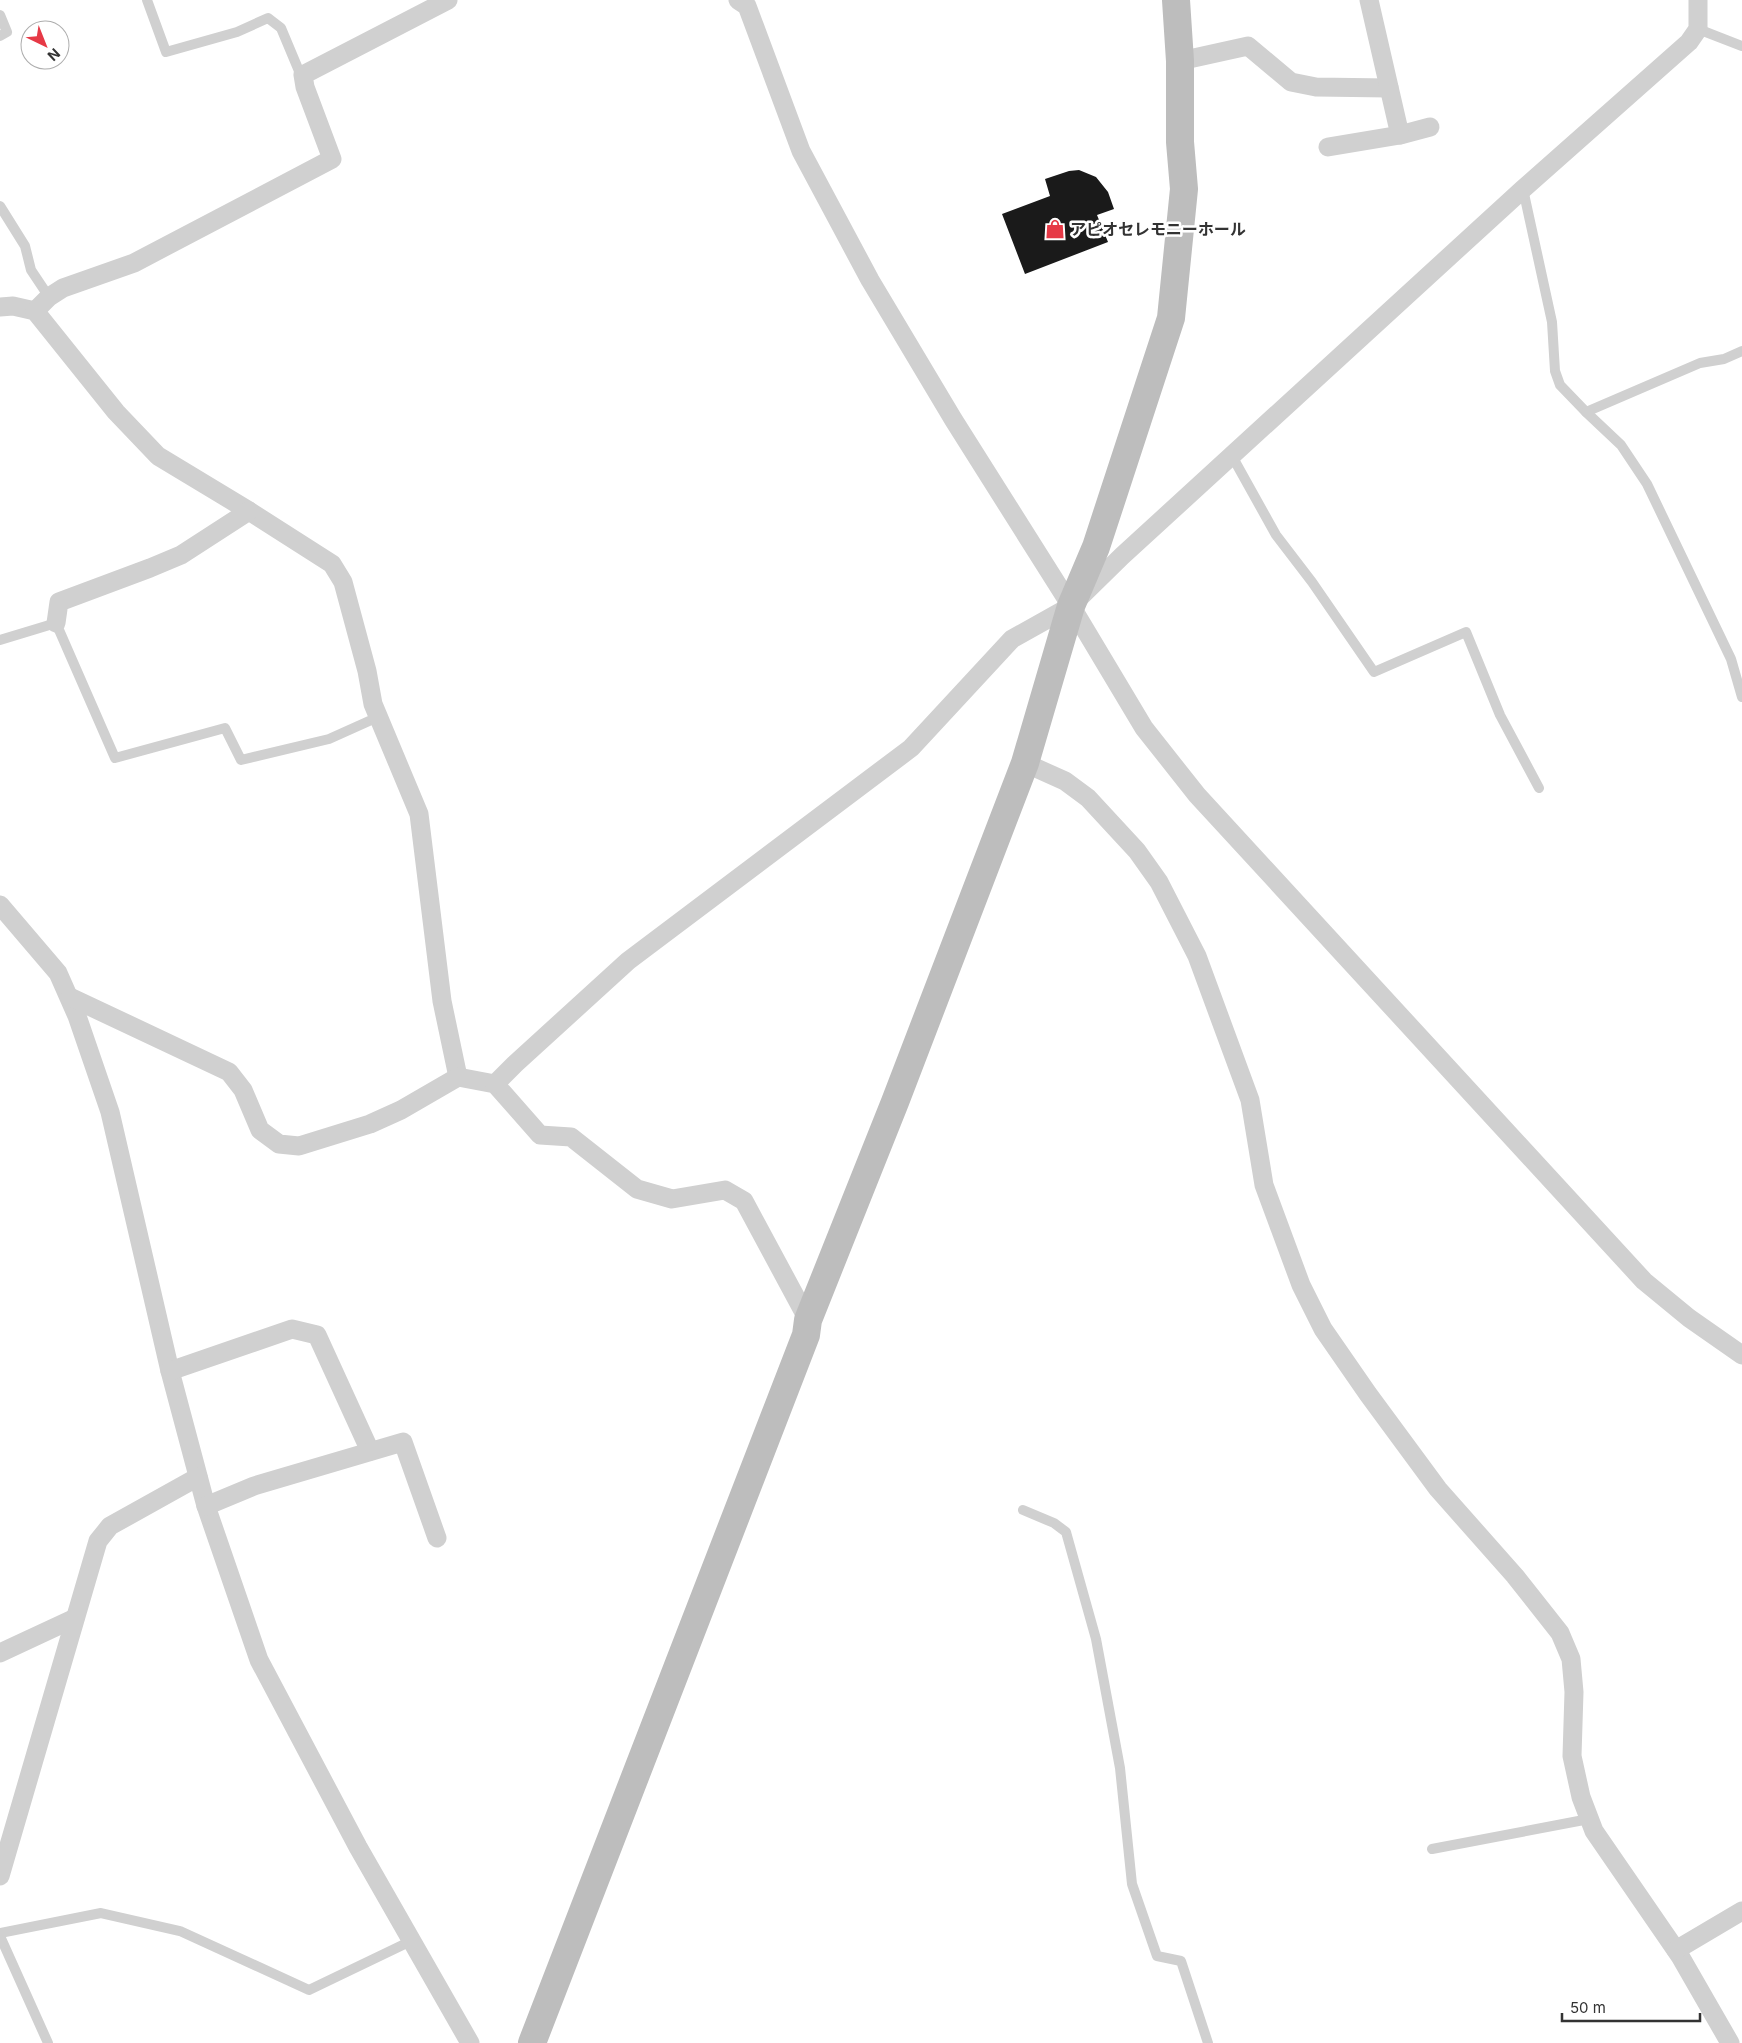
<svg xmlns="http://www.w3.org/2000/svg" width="1742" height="2043" font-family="Inter,'Noto Sans JP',sans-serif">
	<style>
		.building { fill: #1a1a1a }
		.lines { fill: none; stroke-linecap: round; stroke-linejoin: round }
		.lane { stroke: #d0d0d0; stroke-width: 10 }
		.street { stroke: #d0d0d0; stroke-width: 19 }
		.secondary { stroke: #bdbdbd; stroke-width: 28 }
		.labels { text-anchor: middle; stroke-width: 5; stroke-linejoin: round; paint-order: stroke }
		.poi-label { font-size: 16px; font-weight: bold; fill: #333; stroke: #fff; text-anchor: start }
	</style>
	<rect width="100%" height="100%" fill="#fff"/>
	<!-- building -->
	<polygon class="building" points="1079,170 1096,177 1108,192 1114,209 1097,215 1108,242 1025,274 1002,214 1050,196 1045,179 1069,171"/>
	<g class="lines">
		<!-- lane -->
		<g class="lane">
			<polyline points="147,0 166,52 237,32 268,18 281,28 299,71 303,75"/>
			<polyline points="0,15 7,32 0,36"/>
			<polyline points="1698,29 1742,46"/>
			<polyline points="1523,189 1552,322 1555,371 1560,385 1586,412 1621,445 1647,484 1731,659 1742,697"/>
			<polyline points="0,206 25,246 31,270 49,297"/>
			<polyline points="1586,412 1700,363 1724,359 1742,351"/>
			<polyline points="1232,456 1276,535 1312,582 1374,672 1466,632 1500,715 1539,788"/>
			<polyline points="0,640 56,623 115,758 225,728 241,760 329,739 378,717"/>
			<polyline points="1023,1510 1054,1523 1066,1532 1096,1639 1120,1768 1132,1884 1157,1956 1181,1961 1208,2043"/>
			<polyline points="1432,1849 1589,1819"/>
			<polyline points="0,1933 101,1913 180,1931 309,1990 411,1941"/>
			<polyline points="0,1936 48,2043"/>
		</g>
		<!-- street -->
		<g class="street">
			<polyline points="738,0 747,6 801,151 870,280 953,419 1071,606 1144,728 1197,795 1644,1281 1689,1318 1742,1355"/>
			<polyline points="1180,61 1248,46 1291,82 1316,87 1389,88"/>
			<polyline points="1400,135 1430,127"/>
			<polyline points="1328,147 1400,135 1369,0"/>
			<polyline points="0,307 13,306 35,311 116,412 158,456 249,511 332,564 343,582 367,671 373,704 419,814 442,1001 458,1077"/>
			<polyline points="35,311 49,297 63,288 134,263 332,159 305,87 303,75 448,0"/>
			<polyline points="56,623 59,602 150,568 181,555 249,511"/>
			<polyline points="1025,763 1065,781 1088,798 1137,851 1159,882 1197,956 1250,1100 1264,1185 1301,1285 1323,1329 1368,1394 1438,1489 1515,1576 1560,1633 1571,1659 1574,1692 1572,1756 1581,1797 1594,1831 1680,1956 1730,2043"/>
			<polyline points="0,905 58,973 77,1016 110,1112 170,1371 206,1506 259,1660 358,1847 470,2043"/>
			<polyline points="70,997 229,1072 243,1090 260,1130 279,1144 299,1146 370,1124 401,1110 458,1077 495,1084 540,1135 571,1137 637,1189 672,1199 725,1190 744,1201 808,1320"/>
			<polyline points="495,1084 515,1064 628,961 911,748 1012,639 1071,606 1122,556 1523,189 1689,42 1698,29 1698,0"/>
			<polyline points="170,1371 292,1329 317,1335 370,1451"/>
			<polyline points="206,1506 254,1486 403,1442 437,1538"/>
			<polyline points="0,1653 75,1618"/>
			<polyline points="0,1876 98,1541 110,1526 198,1477"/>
			<polyline points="1676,1950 1742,1911"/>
		</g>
		<!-- secondary -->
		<polyline class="secondary" points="532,2043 806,1335 808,1320 895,1102 1025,763 1071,606 1096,547 1171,318 1184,189 1180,142 1180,61 1176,0"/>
	</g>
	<!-- icons -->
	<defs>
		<symbol id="shop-bare" viewBox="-9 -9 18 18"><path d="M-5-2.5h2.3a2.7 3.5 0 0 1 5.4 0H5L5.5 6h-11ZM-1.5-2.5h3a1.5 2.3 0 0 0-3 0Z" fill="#e63946" stroke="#fff" stroke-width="2.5" paint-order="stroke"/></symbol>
	</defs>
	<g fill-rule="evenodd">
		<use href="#shop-bare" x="1041" y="215" width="28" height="28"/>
	</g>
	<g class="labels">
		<!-- poi labels -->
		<g class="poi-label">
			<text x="1070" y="235">アピオセレモニーホール</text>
		</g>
	</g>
	<!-- north arrow -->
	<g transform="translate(45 45) rotate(137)"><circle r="24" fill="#ffffff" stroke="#adadad"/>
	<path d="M0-4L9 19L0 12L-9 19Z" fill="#e63946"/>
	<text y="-8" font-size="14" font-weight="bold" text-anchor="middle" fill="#333333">N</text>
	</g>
	<!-- scale -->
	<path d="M1562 2013v8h138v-8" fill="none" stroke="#333333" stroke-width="2.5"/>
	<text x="1570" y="2013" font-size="15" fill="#333333" stroke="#ffffff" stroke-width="4" paint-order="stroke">50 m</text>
</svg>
